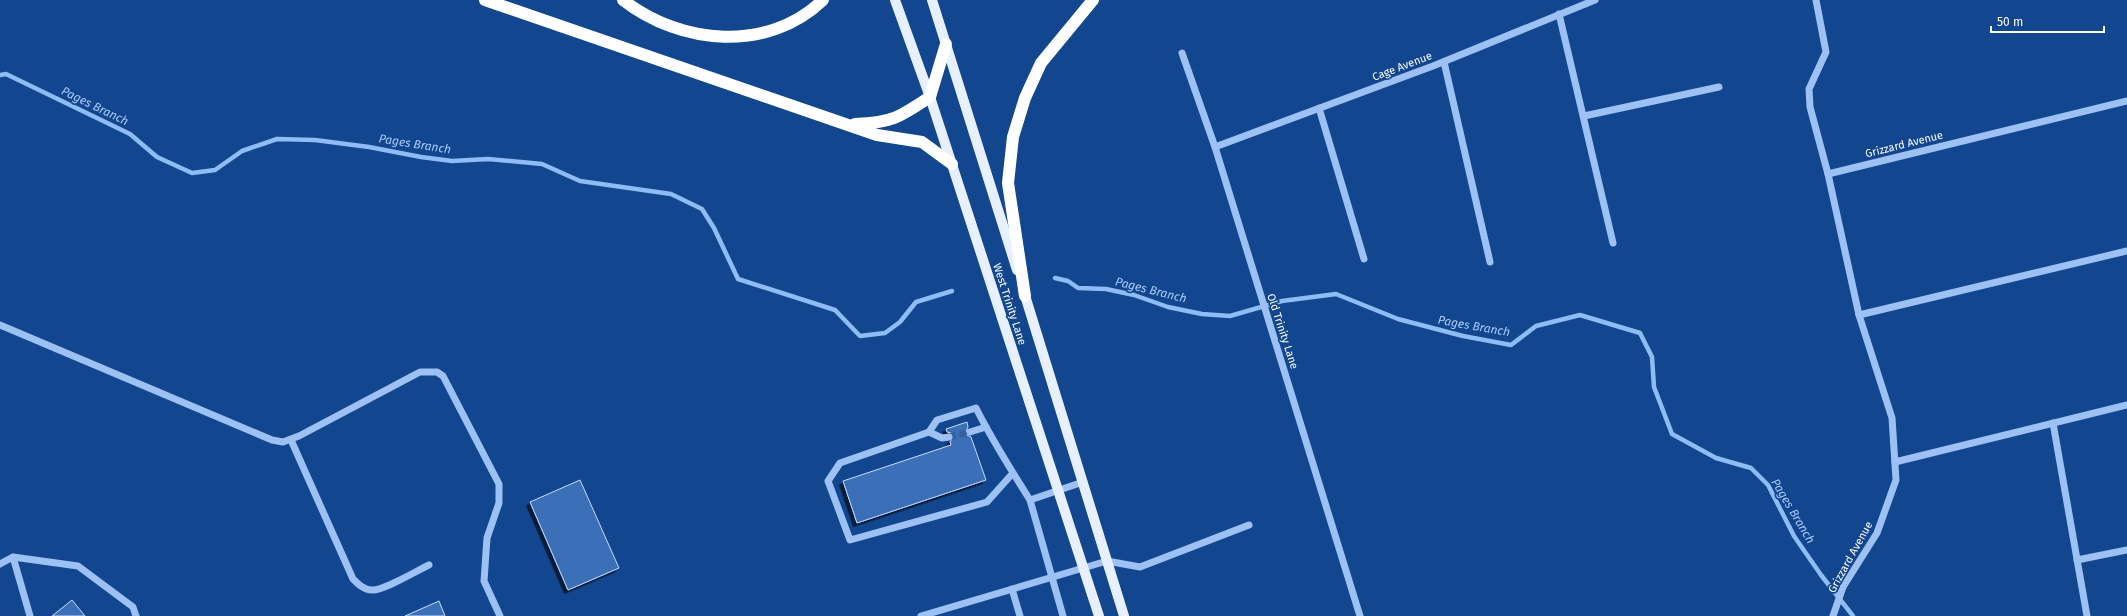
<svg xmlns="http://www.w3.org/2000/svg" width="2127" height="616" font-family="'Fira Sans',sans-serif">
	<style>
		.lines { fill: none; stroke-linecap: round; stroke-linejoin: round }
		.stream { stroke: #8ebcf5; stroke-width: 4.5 }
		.building { fill: #3b70b8; stroke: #c4dcfc; filter: url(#shadow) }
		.minor-tunnel { stroke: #3662a0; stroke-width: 7; stroke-dasharray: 7 3.5; stroke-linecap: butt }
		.minor { stroke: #9dc1f2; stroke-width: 7 }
		.major { stroke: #e7f0ff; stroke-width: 10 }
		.highway { stroke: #fff; stroke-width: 12 }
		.labels { text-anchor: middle; stroke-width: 3.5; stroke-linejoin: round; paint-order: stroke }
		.street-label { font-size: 11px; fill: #fff; stroke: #12468f }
		.water-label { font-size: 12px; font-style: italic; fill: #a8cbf9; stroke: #12468f }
	</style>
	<defs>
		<filter id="shadow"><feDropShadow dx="-3.5" dy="3.5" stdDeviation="0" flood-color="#0009"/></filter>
	</defs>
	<rect width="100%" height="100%" fill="#12468f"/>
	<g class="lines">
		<!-- stream -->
		<g class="stream">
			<polyline points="0,75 6,74 130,134 157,157 192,173 215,170 242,151 277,139 315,140 369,147 421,157 452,161 488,159 542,164 580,181 671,194 702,209 714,228 738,279 835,310 860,336 885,333 900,322 916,302 952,291"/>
			<polyline points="1055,278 1068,281 1078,288 1106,289 1134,295 1168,307 1202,314 1230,316 1282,301 1336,294 1398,319 1463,336 1511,345 1536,326 1580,315 1640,333 1652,357 1654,387 1672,434 1716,458 1751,468 1768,485 1794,536 1821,575 1853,616"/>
		</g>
	</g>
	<!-- building -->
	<g class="building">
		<polygon points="967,422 968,427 965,434 971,437 986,480 857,523 843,481 951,445 950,442 954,436 951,433 947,432 946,429"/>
		<polygon points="580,480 619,568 568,590 530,502"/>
		<polygon points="72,600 85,616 52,616"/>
		<polygon points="439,601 445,616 405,616"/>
	</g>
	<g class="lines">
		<!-- minor-tunnel -->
		<polyline class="minor-tunnel" points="949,437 970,432"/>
		<!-- minor -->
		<g class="minor">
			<polyline points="1816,0 1826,52 1809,89 1810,107 1828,174 1859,315 1892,418 1896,480 1877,533 1843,587 1833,616"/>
			<polyline points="1559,14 1613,243"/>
			<polyline points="1182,53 1215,147 1360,616"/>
			<polyline points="1444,62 1490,262"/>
			<polyline points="1319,108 1364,259"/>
			<polyline points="1584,116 1719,87"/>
			<polyline points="1215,147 1433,66 1595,0"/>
			<polyline points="1828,174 2127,101"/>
			<polyline points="1859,315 2127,251"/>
			<polyline points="0,325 272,440 283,442 299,436 420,372 437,372 443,376 499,484 499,503 487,538 484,581 500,616"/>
			<polyline points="2053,423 2087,616"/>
			<polyline points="929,432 942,438 949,437"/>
			<polyline points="970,432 986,427"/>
			<path d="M291,440l62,139c5,5 11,11 19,11 11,1 46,-20 57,-25"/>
			<polyline points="1895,462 2127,405"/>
			<path d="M1013,473l-26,29 -137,38 -22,-59 12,-18 89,-31 8,-12 39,-12c16,32 35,62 54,92"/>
			<polyline points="13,557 30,616"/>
			<polyline points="2077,560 2127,550"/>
			<polyline points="0,564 13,557 78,566 133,607 136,616"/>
			<polyline points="1012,589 1020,616"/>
			<polyline points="921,616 1107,561 1140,567 1249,525"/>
			<polyline points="1063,616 1030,500 1083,482"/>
		</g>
		<!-- major -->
		<g class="major">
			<polyline points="895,0 930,97 1099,616"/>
			<polyline points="932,0 1017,270"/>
			<polyline points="1023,289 1124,616"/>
		</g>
		<!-- highway -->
		<g class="highway">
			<polyline points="485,0 877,135 922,142 952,164"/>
			<path d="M623,0c58,45 145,53 200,0"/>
			<path d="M855,124c37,-1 45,-7 75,-27l16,-53"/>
			<polyline points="1025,296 1008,183 1013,137 1025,98 1041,63 1093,0"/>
		</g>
	</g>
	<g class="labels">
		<!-- street labels -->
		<g class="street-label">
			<text transform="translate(1402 66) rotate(-21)" y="4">Cage Avenue</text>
			<text transform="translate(1904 144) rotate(-14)" y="4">Grizzard Avenue</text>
			<text transform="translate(1010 304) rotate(72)" y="4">West Trinity Lane</text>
			<text transform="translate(1283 331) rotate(72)" y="4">Old Trinity Lane</text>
			<text transform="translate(1850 557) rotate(-61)" y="4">Grizzard Avenue</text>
		</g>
		<!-- water labels -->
		<g class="water-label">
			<text transform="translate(95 106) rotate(26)" y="4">Pages Branch</text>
			<text transform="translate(415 144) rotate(9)" y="4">Pages Branch</text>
			<text transform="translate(1151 290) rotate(14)" y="4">Pages Branch</text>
			<text transform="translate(1474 326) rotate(10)" y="4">Pages Branch</text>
			<text transform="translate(1793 511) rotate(59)" y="4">Pages Branch</text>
		</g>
	</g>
	<!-- scale -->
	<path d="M1991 26v6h113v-6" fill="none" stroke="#ffffff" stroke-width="2"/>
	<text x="1997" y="26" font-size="12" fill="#ffffff" stroke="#12468f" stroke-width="3" paint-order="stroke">50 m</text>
</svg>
